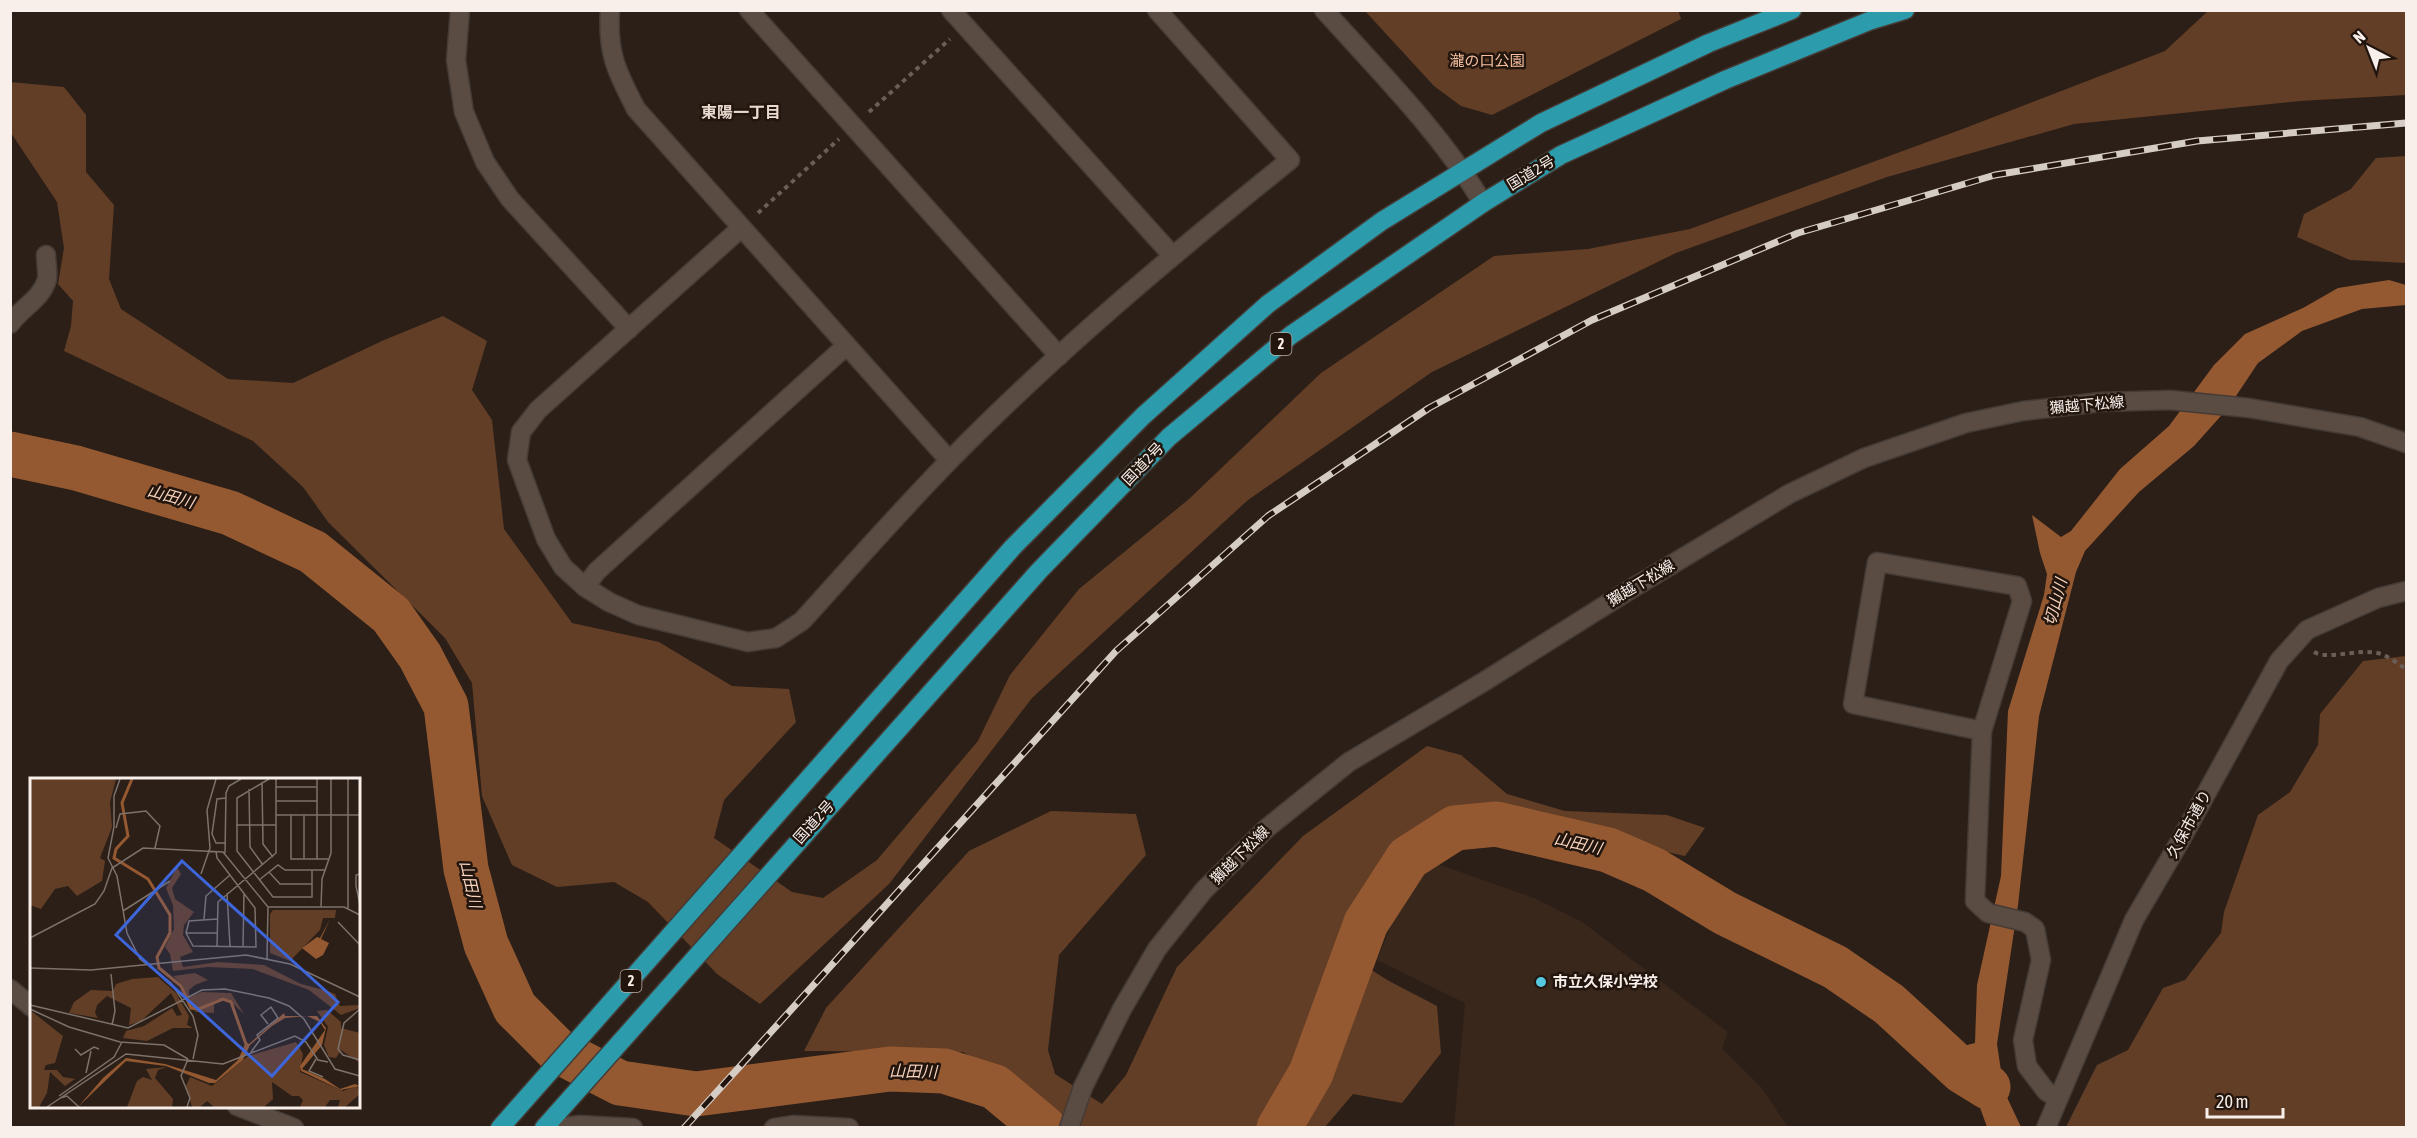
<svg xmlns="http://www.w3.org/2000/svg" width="2417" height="1138" font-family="'Asap Condensed','Noto Sans JP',sans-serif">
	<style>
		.built { fill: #39271c }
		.green { fill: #633e26 }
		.water { fill: #955931 }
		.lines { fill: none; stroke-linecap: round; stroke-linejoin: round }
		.river { stroke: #955931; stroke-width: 45 }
		.minor-casing { stroke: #453b36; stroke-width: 21 }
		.tertiary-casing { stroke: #453b36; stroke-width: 21 }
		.secondary-casing { stroke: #453b36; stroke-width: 21 }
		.trunk-casing { stroke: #453b36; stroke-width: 21 }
		.path { stroke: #6a5f58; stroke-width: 4; stroke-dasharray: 4.5 4.5; stroke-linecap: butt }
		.minor { stroke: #5a4c43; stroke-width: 18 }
		.tertiary { stroke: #5a4c43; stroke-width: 18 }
		.secondary { stroke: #5a4c43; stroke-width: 18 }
		.trunk { stroke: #2c9bac; stroke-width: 18 }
		.rail-casing { stroke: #d5ccc6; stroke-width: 7 }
		.rail { stroke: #21150e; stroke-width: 4.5; stroke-dasharray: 14; stroke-linecap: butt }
		.poi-dot { fill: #56c9e1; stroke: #21150e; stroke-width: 2 }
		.labels { text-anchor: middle; stroke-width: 5; stroke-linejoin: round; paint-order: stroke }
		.shield { fill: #21150e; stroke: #b8aea8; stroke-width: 1.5 }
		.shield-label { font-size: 14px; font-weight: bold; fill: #f8efea }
		.park-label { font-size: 15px; fill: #f6c09f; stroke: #21150e }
		.street-label { font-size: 15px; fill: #f8efea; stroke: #21150e }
		.poi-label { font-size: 15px; font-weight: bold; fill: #f8efea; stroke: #21150e; text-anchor: start }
		.neighbourhood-label { font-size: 16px; font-weight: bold; fill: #ead9ce; stroke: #21150e }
		.water-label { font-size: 16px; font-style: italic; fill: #f7d3bd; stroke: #21150e }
		.inset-river { fill: none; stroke: #955931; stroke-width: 3 }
		.inset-road { fill: none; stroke: #7d726b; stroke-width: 1.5 }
		.view { fill: #3e66db; fill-opacity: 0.15; stroke: #3e66db; stroke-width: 3 }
		.inset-edge { fill: none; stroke: #f8efea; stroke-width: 3 }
	</style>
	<rect width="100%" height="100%" fill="#2b1f17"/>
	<!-- built -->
	<polygon class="built" points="1429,861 1534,898 1582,922 1728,1032 1722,1048 1761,1087 1788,1127 1454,1127 1465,1003 1377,960 1410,879"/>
	<!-- green -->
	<g class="green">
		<polygon points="1678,10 1681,19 1492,115 1461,106 1434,86 1365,11"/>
		<polygon points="2208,11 2406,11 2406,95 2300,101 2074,124 1887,177 1676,253 1432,372 1248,500 1032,698 889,884 760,1004 717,974 648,902 614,882 557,887 512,865 482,796 472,683 445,638 328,522 303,487 253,441 64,351 71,326 73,301 58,284 64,248 57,202 11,133 10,82 64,87 86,115 86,172 114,205 109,279 121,309 228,379 293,383 384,340 443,316 487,341 472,390 492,420 504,529 572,623 659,642 732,686 789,689 796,722 724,800 714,838 792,892 823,898 877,860 978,741 1010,675 1079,589 1189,499 1321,373 1494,256 1588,249 1690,229 1960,130 2165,51"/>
		<polygon points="2406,156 2406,263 2350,260 2297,237 2304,214 2351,189 2376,158"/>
		<polygon points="2406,656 2406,1127 2066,1127 2097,1065 2128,1050 2163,988 2185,980 2221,933 2224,912 2258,815 2290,792 2318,745 2320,714 2363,661"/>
		<polygon points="1427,746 1461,755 1507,794 1565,811 1667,815 1705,828 1685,856 1501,815 1446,824 1394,867 1343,952 1389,981 1437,1006 1441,1053 1402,1103 1353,1094 1325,1127 1065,1127 1014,1083 963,1052 804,1051 826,1008 969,851 1051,811 1136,814 1146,855 1059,955 1048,1050 1055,1074 1102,1104 1126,1075 1177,967 1303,836"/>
	</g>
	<!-- water -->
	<polygon class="water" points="2389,280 2406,285 2406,305 2362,309 2302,331 2258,363 2228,408 2194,446 2139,492 2085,551 2076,572 2039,716 2018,905 1997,1044 2004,1091 2021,1127 1987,1127 1978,1102 1932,1050 1952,1049 1975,1043 1977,985 2001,876 2008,711 2044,595 2047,574 2040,553 2032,515 2061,537 2071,531 2120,469 2169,426 2214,365 2245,334 2303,308 2338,288"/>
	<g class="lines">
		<!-- river -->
		<g class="river">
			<polyline points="10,454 76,468 230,513 313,552 391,615 420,656 446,706 466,869 486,944 515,1008 558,1051 620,1083 696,1094 890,1069 944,1071 995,1087 1044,1128"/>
			<polyline points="1279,1128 1311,1073 1366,923 1408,858 1455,828 1496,824 1608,850 1654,870 1725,913 1835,967 1889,1004 1962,1071 1988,1087"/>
		</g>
		<defs>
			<g id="minor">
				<polyline points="460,10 456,60 464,112 485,162 510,199 629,329"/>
				<path d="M610,10c-3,44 7,62 26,99l313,351"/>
				<polyline points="749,10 1059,356"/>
				<polyline points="951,10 1172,255"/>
				<path d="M741,228l-203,182 -17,22 -4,28 29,79 17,28 22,20 24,15 29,13 110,27 28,-4 26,-17c49,-54 97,-109 148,-161 106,-108 222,-205 340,-300l-133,-150"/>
				<path d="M10,324c11,-16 32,-25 37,-45 1,-7 -1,-17 -1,-24"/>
				<polyline points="585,587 597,571 846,346"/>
				<polyline points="1982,731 1853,704 1877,562 2017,586 2022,601 1982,731 1975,901 1988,913 2025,922 2035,929 2041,960 2023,1040 2027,1066 2046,1091 2058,1099"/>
				<polyline points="10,989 32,1007"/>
				<polyline points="237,1106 294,1128"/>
				<polyline points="557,1128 580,1125 633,1128"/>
				<polyline points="774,1128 793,1125 849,1128"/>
				<polyline points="2046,1128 2134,920 2179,843 2279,661 2307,630 2378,598 2406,591"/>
			</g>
			<path id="tertiary" d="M1324,10c56,62 115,121 159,193"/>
			<polyline id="secondary" points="1069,1128 1083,1087 1122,1009 1157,949 1204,890 1267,828 1349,762 1485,681 1631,589 1789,494 1864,458 1966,423 2023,411 2101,402 2170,400 2249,408 2360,427 2406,443"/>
			<g id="trunk">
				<polyline points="500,1128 1013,547 1143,416 1268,304 1382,221 1541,123 1709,43 1792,10"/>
				<polyline points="544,1128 1039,571 1169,437 1291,335 1483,203 1561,155 1725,80 1869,21 1905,10"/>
			</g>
		</defs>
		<!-- minor casing -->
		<use href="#minor" class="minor-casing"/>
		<!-- tertiary casing -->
		<use href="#tertiary" class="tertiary-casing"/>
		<!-- secondary casing -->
		<use href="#secondary" class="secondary-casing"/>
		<!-- trunk casing -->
		<use href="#trunk" class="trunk-casing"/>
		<!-- path -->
		<g class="path">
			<polyline points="869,112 950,39"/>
			<polyline points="758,213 839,139"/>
			<path d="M2314,652c16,9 46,-5 67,2 9,3 17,10 25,15"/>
		</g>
		<!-- minor -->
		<use href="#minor" class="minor"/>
		<!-- tertiary -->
		<use href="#tertiary" class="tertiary"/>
		<!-- secondary -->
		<use href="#secondary" class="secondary"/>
		<!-- trunk -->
		<use href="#trunk" class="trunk"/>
		<defs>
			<polyline id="rail" points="684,1128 1116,651 1268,516 1429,408 1592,320 1798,233 1995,175 2197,141 2406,123"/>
		</defs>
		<!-- rail casing -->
		<use href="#rail" class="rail-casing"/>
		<!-- rail -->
		<use href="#rail" class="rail"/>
	</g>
	<!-- markers -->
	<circle class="poi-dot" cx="1541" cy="982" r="6"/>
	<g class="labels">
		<!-- shield labels -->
		<g class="shield">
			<rect x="1270.5" y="333" width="21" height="22" rx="4.5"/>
			<rect x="620.5" y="970" width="21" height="22" rx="4.5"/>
		</g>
		<g class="shield-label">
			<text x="1281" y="349">2</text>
			<text x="631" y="986">2</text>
		</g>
		<!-- park labels -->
		<g class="park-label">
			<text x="1487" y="66">瀧の口公園</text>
		</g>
		<!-- street labels -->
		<g class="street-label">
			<text transform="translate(1531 173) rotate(-31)" y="5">国道2号</text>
			<text transform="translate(2087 405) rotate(-5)" y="5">獺越下松線</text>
			<text transform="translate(1143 464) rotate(-46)" y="5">国道2号</text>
			<text transform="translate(1641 583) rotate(-31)" y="5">獺越下松線</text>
			<text transform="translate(814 822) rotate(-48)" y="5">国道2号</text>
			<text transform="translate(2189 824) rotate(-61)" y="5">久保市通り</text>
			<text transform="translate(1240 855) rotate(-45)" y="5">獺越下松線</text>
		</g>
		<!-- poi labels -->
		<g class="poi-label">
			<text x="1553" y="987">市立久保小学校</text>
		</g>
		<!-- neighbourhood labels -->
		<g class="neighbourhood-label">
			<text x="741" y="118">東陽一丁目</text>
		</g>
		<!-- water labels -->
		<g class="water-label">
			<text transform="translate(171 496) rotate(16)" y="6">山田川</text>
			<text transform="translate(2055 602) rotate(-75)" y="6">切山川</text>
			<text transform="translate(1578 843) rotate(13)" y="6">山田川</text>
			<text transform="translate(471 884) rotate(77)" y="6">山田川</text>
			<text transform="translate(913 1071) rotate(1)" y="6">山田川</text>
		</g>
	</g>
	<!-- overview -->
	<g transform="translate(30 778)">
		<rect width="330" height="330" fill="#2b1f17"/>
		<path d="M0,1h86l-6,23 2,25 -12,31 5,3 -3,20 -25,15 -9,-10 -13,3 -14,20 -11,-4zM147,89l4,7 -9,14 3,11 19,13 -10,13 -1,10 10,17 -13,5 3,10 35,-5 46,3 37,19 27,7 7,3 5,12 20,-1v3l-19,7 -32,-25 -56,-21 -45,-2 -35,4 -3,-17 -5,-7 9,-18 -1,-24 -7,-17zM243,132h63l-1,8h-12l-3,12 -30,31 -20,-8v-39zM165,195l13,7 -13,5 -6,5v7l13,-5 29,1 13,21 -16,-15 -14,2v12l-18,-1 -9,-9 -4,-17 -10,-10zM128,199l18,16 13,23 -2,9 6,3h-20l-26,13 -24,-3 3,-7 18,-5 28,-18 5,8 5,-1 -11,-22 -30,28 -12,4 2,-17 -24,-12 -10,9 -2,8 3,5 -29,-5 5,-11 17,-12 22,1 3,-7 16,-5zM0,232l33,26 -8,27 -9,2 -2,5h13l6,7 12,2 -10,7 -15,-14 -3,21 -8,14h-9zM297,232l14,12v6l19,5v30l-19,-13 -5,8 -7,-1 -5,-12 4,-18 -11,-16zM266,264l7,12 -3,18 43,19 14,-5 3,8 -15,13h-7l2,-7h-10l-5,7h-25l3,-7 -4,-4h-7l-20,-14 1,17 -9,8h-50l-7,-6 -7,6h-8l-6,-21 4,-9 22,9 36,-30zM137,289l-9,3 -3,8 18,21 -1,8h-45l10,-26 6,-4 9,3 -6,-11z" fill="#633e26"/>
		<path d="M300,141l-9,20 8,4 -6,12 -7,4 -14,-11 -8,6 23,-17 3,1zM254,235l1,3h32l9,12 -4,17 -20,24 23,10 15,10 15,-5 5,2 -19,4 -40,-19 -1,-5 25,-36 -5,-8 -13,-6 -22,2 -13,8 -22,19 -7,15 -28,23h-6l-43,-17 -40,-5 -48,46 25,-29 23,-20 39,6 51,16 22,-20 8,-18 3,2z" fill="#955931"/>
		<path class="inset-river" d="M102,1l-10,24 6,33 -12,13 -2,9 34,21 22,36v18l-13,24 2,11 22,18 10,22 8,1 24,-10 8,3 16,45"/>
		<path class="inset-road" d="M90,1l-6,17v31l-6,31 9,18 10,57 13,26 31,24 22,33 5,19 -5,24M239,1l-32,19v53l36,46h39v-27M287,1v80M232,4l1,62 10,13M246,9h40M219,11l1,58 13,18M196,20l-9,1 -5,35 4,9h10M246,23h41M246,37h84M261,37v44h38M274,37v44M206,47h40M86,50l4,-14 26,-3 14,15 -5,22M186,73l1,7 38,50 1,39 -63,-1 -7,-13 3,-12 28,-2M195,75l1,-60 3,-7 12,-7M239,94l11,12h32M171,96l9,-26 -3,-38 9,-31M330,96l-4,1v11l4,19M229,102l19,-15 7,5h40M197,115l3,53M291,129l1,-28 9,-26v-74M318,130v-129M93,133l47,-30M174,141l2,-23 24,-21M308,144l22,23M156,155h31M0,160l65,-34 9,-13 8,-23 31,-20 80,4 45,55h76l16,8M187,168l1,-44 58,-49v-74M213,168l1,-52M237,181l1,-52M0,190l61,2 155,-15 44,9 70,33M81,196l4,37 -3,14M0,227l98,23 74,-38 23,-1 44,9 20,8 15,13 31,50 25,7M0,231l39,18 51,15 44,3 24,14M330,231l-16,14 -6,26 5,6 17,5M45,271l6,6 13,-8 5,2M221,274l9,-12 -3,-5 21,-17 -7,-11 -10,8 7,9M286,281l-7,12 14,6M56,295l5,-22M29,318l55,-39 8,-15M30,320l7,-2 12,11M17,329l79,-53 97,10 72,-28 11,6 12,18 10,2M157,329l3,-9 -9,-22 7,-17"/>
		<path class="view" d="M152,83l156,141 -66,74 -156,-141z"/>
		<rect width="330" height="330" class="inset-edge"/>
	</g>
	<!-- border -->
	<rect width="2417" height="1138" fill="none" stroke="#f8efea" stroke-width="24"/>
	<!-- north arrow -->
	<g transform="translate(2369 48) rotate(318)" stroke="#21150e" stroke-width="4.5" paint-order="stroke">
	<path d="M0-4.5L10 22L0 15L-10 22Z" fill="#f8efea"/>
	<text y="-9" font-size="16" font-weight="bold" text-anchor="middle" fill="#f8efea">N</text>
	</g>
	<!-- scale -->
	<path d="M2207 1108v9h76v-9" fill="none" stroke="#f8efea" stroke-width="3"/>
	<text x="2216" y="1108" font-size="18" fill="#f8efea" stroke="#21150e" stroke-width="4.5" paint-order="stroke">20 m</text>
</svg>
